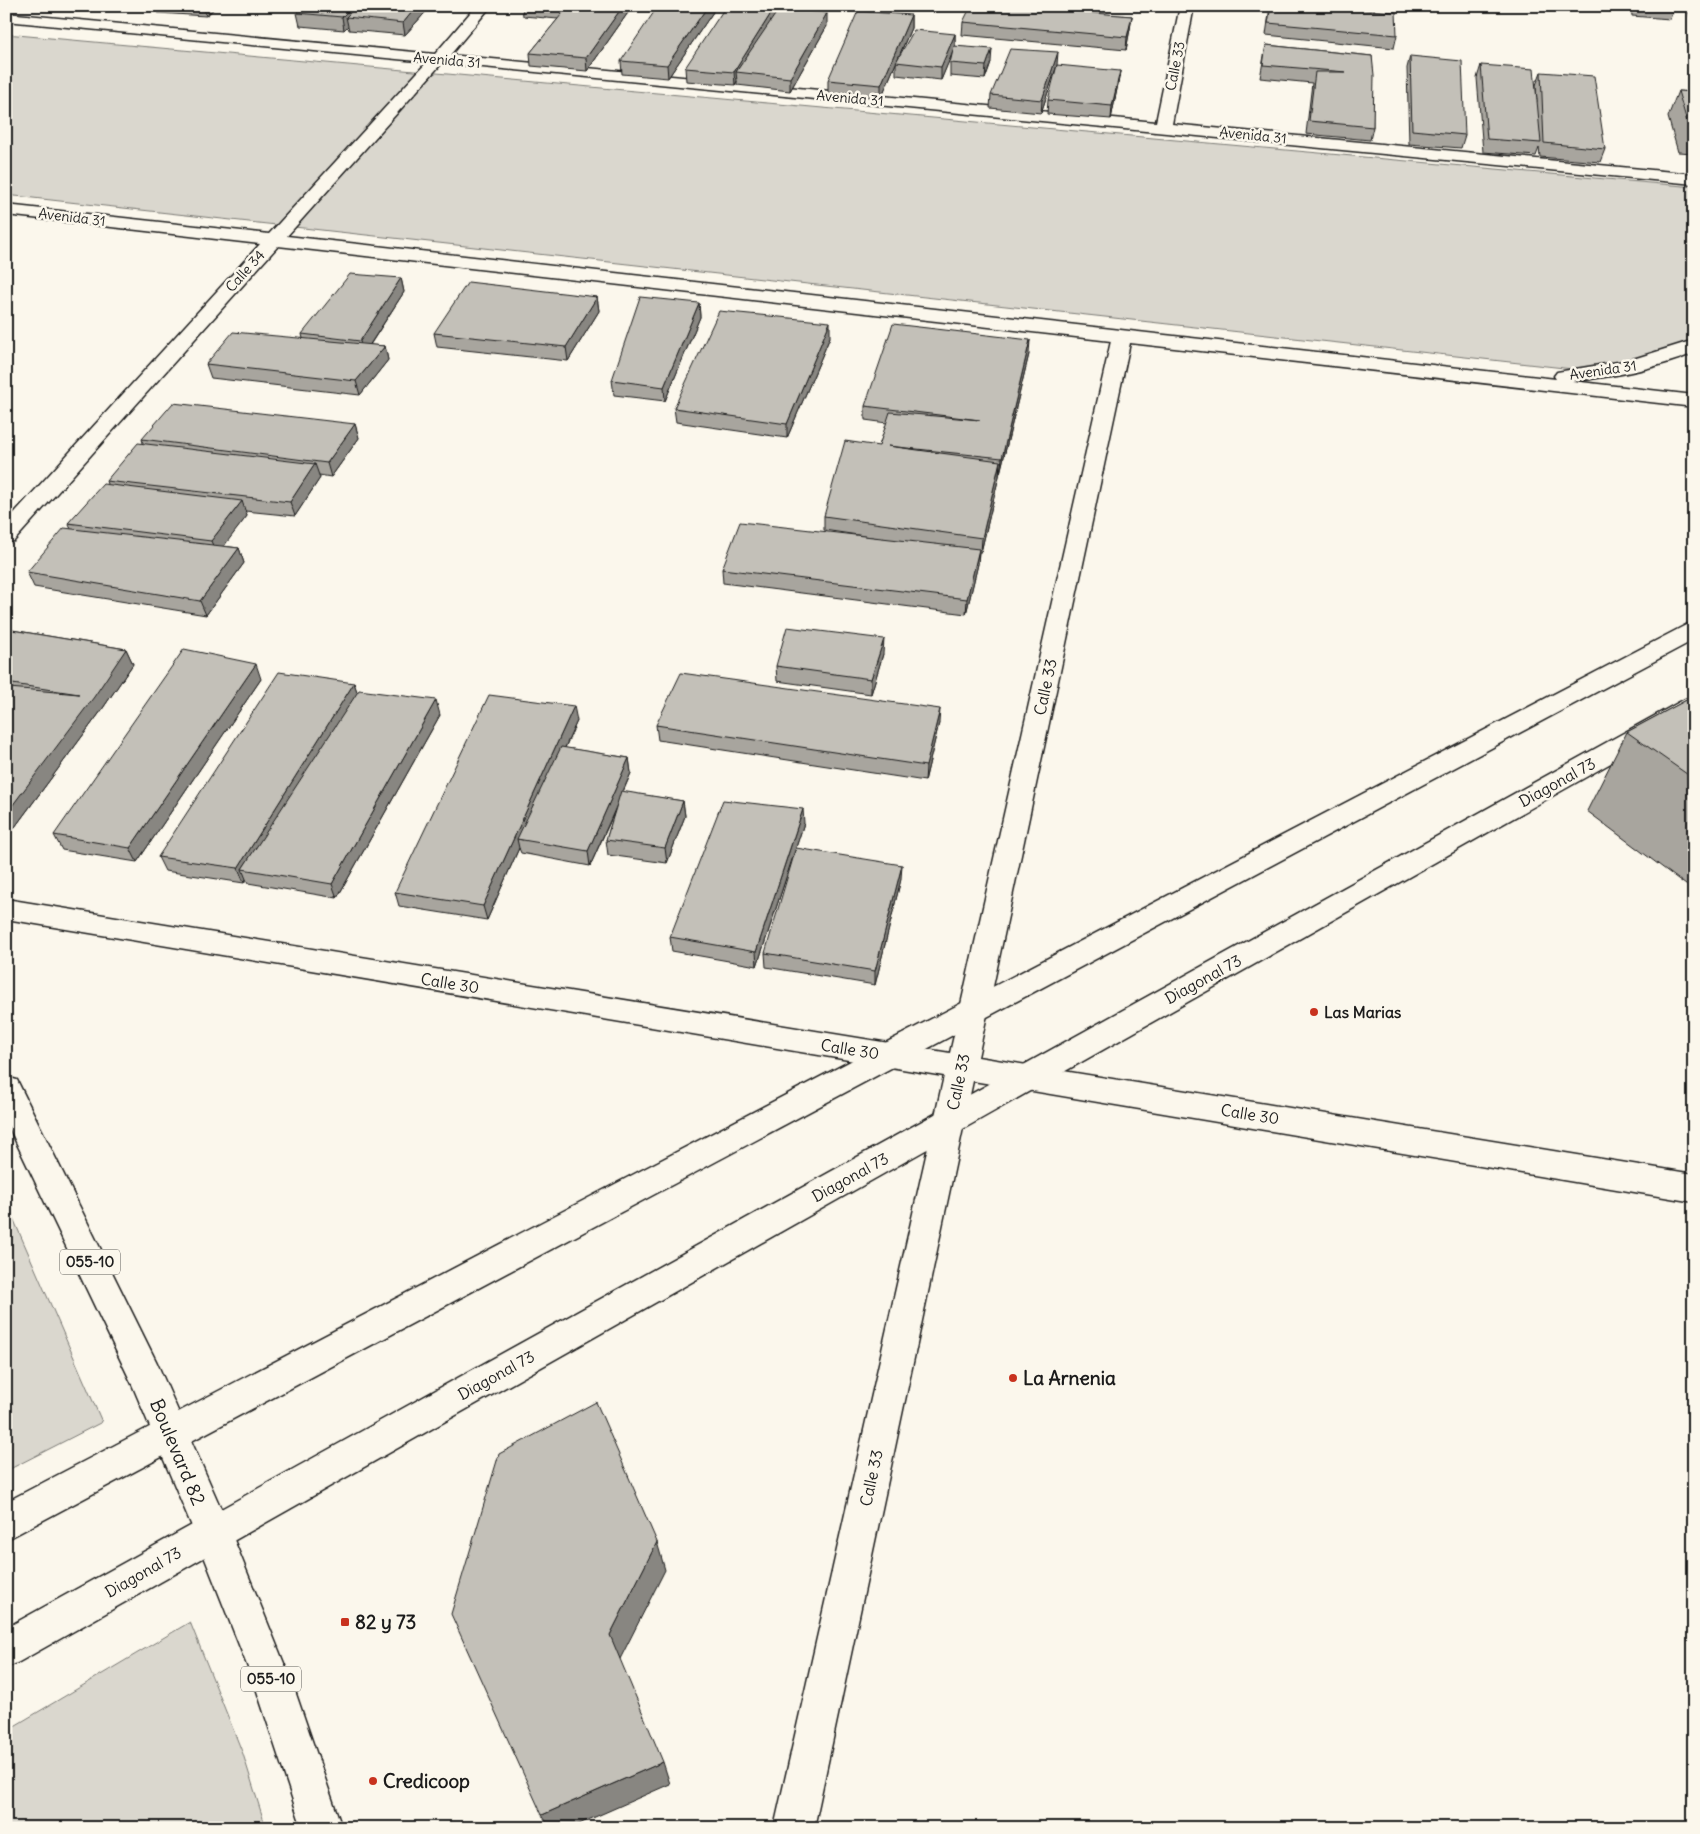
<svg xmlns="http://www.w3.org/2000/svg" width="1700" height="1834" font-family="Delius,sans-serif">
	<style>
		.green { fill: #dad7ce; stroke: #7b7a75 }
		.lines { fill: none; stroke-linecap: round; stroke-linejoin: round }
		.minor-casing { stroke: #1c1c1c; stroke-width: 3 }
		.major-casing { stroke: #1c1c1c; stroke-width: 3 }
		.highway-casing { stroke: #1c1c1c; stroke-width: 3 }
		.minor { fill: #fbf7ec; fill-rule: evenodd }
		.major { fill: #fbf7ec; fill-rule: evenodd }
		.highway { fill: #fbf7ec; fill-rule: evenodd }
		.wall { fill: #a8a59e; stroke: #1c1c1c }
		.shaded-wall { fill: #888681; stroke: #1c1c1c }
		.building { fill: #c3c0b8; stroke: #1c1c1c }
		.poi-dot { fill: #c8321e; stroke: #fbf7ec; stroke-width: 2 }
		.labels { text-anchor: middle; stroke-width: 5; stroke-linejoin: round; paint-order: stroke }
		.far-street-label { font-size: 14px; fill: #1c1c1c; stroke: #fbf7ec }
		.shield { fill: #fbf7ec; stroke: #5f5e5a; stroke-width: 1 }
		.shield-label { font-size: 15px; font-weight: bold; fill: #1c1c1c }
		.street-label { font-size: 16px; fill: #1c1c1c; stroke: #fbf7ec }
		.poi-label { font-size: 16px; font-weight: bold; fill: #1c1c1c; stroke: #fbf7ec; text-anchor: start }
		.near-poi-label { font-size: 19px; font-weight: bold; fill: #1c1c1c; stroke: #fbf7ec; text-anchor: start }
		.near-street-label { font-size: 19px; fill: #1c1c1c; stroke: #fbf7ec }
	</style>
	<rect width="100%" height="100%" fill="#fbf7ec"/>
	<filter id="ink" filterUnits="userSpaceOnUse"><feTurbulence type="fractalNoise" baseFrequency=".02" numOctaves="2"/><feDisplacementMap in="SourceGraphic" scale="10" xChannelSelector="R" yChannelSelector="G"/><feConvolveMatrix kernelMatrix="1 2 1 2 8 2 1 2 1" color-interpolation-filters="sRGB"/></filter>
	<g filter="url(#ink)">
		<!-- green -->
		<g class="green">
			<polygon points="6,34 1694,187 1694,340 1655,355 1582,370 6,195"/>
			<polygon points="6,1202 102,1422 6,1471"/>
			<polygon points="190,1622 243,1754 266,1828 6,1828 6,1731"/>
		</g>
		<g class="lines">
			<defs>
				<path id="minor" d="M476,6h15l-41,49 706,67 24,-116h14l-22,118 522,50v10l-1252,-121 -155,173 1269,143 -2,-3 3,-4 73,-12 64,-20v13c-39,16 -81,24 -122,28l122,14v12l-564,-64 -152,714 716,117v28l-721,-121 -159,747h-40l170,-752 -938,-157v-20l944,154 161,-712 -833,-95 -264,295 -8,2v-21l254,-278 -254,-29v-10l263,29 158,-172 -421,-41v-8l429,41z"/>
				<g id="major">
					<polygon points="1694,622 1694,640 6,1540 6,1502 1686,625"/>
					<polygon points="1694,697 1694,716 19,1662 6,1668 6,1628 1685,699"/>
				</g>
				<polygon id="highway" points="6,1077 17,1080 157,1363 226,1520 294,1688 342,1828 302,1828 256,1688 196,1536 131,1382 6,1121"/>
			</defs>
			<!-- minor casing -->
			<use href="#minor" class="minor-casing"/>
			<!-- major casing -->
			<use href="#major" class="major-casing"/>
			<!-- highway casing -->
			<use href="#highway" class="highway-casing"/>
			<!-- minor -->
			<use href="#minor" class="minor"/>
			<!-- major -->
			<use href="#major" class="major"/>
			<!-- highway -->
			<use href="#highway" class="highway"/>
		</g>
		<!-- wall -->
		<g class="wall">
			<polygon points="81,6 129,6 124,10"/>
			<polygon points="156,6 217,6 206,16 158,13"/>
			<polygon points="431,6 405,35 349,30 348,26 344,30 300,26 297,13"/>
			<polygon points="522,6 632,6 632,7 587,71 531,66 530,53 558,19 523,16"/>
			<polygon points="1029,6 1091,6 1089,13 1132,16 1130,29 1126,50 962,35 963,22 1029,8"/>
			<polygon points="1270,6 1375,6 1374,10 1397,35 1394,48 1266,35"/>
			<polygon points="1631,6 1676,6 1675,8 1674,8 1670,19 1632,16"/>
			<polygon points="1687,6 1694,6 1694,21 1691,20"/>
			<polygon points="775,7 776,15 827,26 790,91 737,85 737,81 735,85 686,81 685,68"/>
			<polygon points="713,12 668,78 622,74 621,61"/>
			<polygon points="911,15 911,28 897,61 955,34 955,46 991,62 985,79 950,76 950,63 952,53 941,80 896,75 896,63 881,98 828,93 828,80"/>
			<polygon points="1266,45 1372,56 1373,127 1370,140 1306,134 1312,83 1260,78"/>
			<polygon points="1410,56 1465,135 1461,148 1409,144 1407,68"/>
			<polygon points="1057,65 1041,113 990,108 991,95"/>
			<polygon points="1481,65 1537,102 1536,85 1541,72 1605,149 1600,162 1540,157 1539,148 1536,156 1483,152 1477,78"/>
			<polygon points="1120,71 1118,84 1111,119 1047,114 1048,100"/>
			<polygon points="1678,91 1694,92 1694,153 1678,152 1668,117"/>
			<polygon points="401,278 404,292 370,345 385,346 388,360 360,395 211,378 206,364 303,339 302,334"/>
			<polygon points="597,297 599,311 568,361 437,347 434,333"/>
			<polygon points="699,303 700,317 665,401 614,395 612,380"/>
			<polygon points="830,337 787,438 676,422 674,408"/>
			<polygon points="1029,354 1000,473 1000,472 981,552 979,552 978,564 966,614 723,583 722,569 878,538 824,530 824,516 879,446 887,423 865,420 865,406"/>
			<polygon points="355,424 359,438 331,477 319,475 320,478 295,516 245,511 247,516 223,546 239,548 244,563 206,615 34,587 27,572 71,529 68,523 107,484 106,481 143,443 142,439"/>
			<polygon points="6,629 126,649 133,664 101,711 6,839"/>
			<polygon points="883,654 871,694 777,681 776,666"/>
			<polygon points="261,679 137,862 62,850 54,835"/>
			<polygon points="354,683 357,692 440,715 337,898 248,883 246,879 244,883 165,871 158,857"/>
			<polygon points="1694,696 1694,891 1587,811 1627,732"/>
			<polygon points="577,721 565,748 629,758 631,773 623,792 683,801 685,816 667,863 608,855 606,840 615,811 590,866 521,853 519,848 487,920 399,906 395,892"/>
			<polygon points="939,723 925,781 658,740 656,725"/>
			<polygon points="804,823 757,966 672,951 670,937"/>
			<polygon points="901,879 875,985 766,967 765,953"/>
		</g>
		<!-- shaded-wall -->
		<g class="shaded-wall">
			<polygon points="123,6 129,6 124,10"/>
			<polygon points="203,6 217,6 206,16"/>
			<polygon points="353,6 368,6 346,17 348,26 344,30 342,17"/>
			<polygon points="417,6 431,6 405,35 403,23"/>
			<polygon points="623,6 632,6 632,7 587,71 586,58"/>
			<polygon points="708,6 713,6 713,12 668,78 667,65"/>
			<polygon points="1088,6 1091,6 1087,18"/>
			<polygon points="775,7 776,19 736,72 737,81 735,85 734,72"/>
			<polygon points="827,13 827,26 790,91 790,78"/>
			<polygon points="911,15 911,28 881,98 881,85"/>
			<polygon points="1132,16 1130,29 1126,50 1127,37"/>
			<polygon points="955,34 955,47 941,80 941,67"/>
			<polygon points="992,49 991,62 985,79 986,66"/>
			<polygon points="1058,52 1057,65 1041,113 1042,100"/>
			<polygon points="1120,71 1118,84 1111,119 1112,106"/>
			<polygon points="401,278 404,292 363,355 360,341"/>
			<polygon points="597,297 599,311 568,361 566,347"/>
			<polygon points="699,303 700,317 665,401 664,387"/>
			<polygon points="830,322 830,337 787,438 787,424"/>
			<polygon points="1030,340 1029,354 1000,473 1002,458"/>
			<polygon points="385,346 388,360 360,395 356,381"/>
			<polygon points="355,424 359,438 331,477 327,463"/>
			<polygon points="1000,461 999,476 981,552 982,538"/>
			<polygon points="315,464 320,478 295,516 290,502"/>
			<polygon points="242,501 247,516 217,555 211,541"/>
			<polygon points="239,548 244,563 206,615 200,601"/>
			<polygon points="979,549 978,564 966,614 967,599"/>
			<polygon points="884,639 883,654 871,694 871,679"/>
			<polygon points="126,649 133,664 101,711 6,839 6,814"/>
			<polygon points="256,664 261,679 137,862 130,848"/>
			<polygon points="354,683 359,697 242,869 246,879 244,883 238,868"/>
			<polygon points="436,700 440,715 337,898 332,884"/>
			<polygon points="574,706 577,721 523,840 517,839 519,848 487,920 483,906"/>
			<polygon points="940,709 939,723 925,781 926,766"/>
			<polygon points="629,758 631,773 590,866 588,851"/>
			<polygon points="683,801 685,816 667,863 665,848"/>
			<polygon points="803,809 804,823 757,966 756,952"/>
			<polygon points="902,865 901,879 875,985 875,971"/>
			<polygon points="657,1542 665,1570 619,1661 610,1635"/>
			<polygon points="663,1762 670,1784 570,1828 550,1828 542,1815"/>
		</g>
		<!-- building -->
		<g class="building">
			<polygon points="304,6 353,6 342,17 297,13"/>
			<polygon points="357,6 417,6 403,23 346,17"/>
			<polygon points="552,6 623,6 586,58 530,53 566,9 593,10"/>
			<polygon points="658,6 708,6 667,65 621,61"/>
			<polygon points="726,6 775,7 734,72 685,68"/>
			<polygon points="971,6 1010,6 1132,16 1127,37 963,22"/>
			<polygon points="1271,6 1312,6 1396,12 1397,35 1268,23"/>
			<polygon points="1342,6 1375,6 1375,9"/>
			<polygon points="779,9 827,13 790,78 736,72"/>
			<polygon points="858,11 911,15 881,85 828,80"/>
			<polygon points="914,30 955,34 941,67 896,62"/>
			<polygon points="1266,45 1372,56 1374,75 1373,127 1309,121 1315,72 1346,72 1263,65"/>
			<polygon points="954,46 992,49 986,66 950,63"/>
			<polygon points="1010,49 1058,52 1042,100 991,95"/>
			<polygon points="1410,56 1462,61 1465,135 1412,130"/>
			<polygon points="1057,65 1120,71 1112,106 1048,100"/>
			<polygon points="1481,65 1534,69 1541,143 1487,139"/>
			<polygon points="1541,72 1594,76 1605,149 1544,143"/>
			<polygon points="1678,91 1694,92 1694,126 1688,125"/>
			<polygon points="350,274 401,278 360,341 302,334"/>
			<polygon points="468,282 597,297 566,347 434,333"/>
			<polygon points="640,297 699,303 664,387 612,380"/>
			<polygon points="719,311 830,322 787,424 674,408"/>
			<polygon points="893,324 1030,340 1002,458 888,446 1000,461 982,538 824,516 845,441 879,446 890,412 980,420 865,406"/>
			<polygon points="233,332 385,346 356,381 206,364"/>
			<polygon points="173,403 355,424 327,463 142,439"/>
			<polygon points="138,443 315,464 290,502 106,481"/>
			<polygon points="103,484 242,501 211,541 68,523"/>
			<polygon points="740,522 979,549 967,599 722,569"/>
			<polygon points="64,528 239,548 200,601 27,572"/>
			<polygon points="787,627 884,639 871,679 776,666"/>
			<polygon points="6,629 126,649 94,697 6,814 6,692 9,688 79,694 6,683"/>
			<polygon points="184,649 256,664 130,848 54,835"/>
			<polygon points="279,672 354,683 238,868 158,857"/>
			<polygon points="681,673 940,709 926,766 656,725"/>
			<polygon points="359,690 436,700 332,884 242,869"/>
			<polygon points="489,695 574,706 483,906 395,892"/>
			<polygon points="1694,696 1694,779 1627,732"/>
			<polygon points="561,747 629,758 588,851 517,839"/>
			<polygon points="621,791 683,801 665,848 606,840"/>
			<polygon points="723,800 803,809 756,952 670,937"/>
			<polygon points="796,848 902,865 875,971 765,953"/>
			<polygon points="596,1402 657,1542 610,1635 663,1762 542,1815 451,1614 499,1454"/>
		</g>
	</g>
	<!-- markers -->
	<g class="poi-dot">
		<circle cx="1314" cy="1012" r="5"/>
		<circle cx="1013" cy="1378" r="5"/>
		<rect x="340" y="1617" width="10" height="10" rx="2.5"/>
		<circle cx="373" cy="1781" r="5"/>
	</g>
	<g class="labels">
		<!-- far-street labels -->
		<g class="far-street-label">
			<text transform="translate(447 60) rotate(5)" y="5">Avenida 31</text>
			<text transform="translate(1175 66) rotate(-79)" y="5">Calle 33</text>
			<text transform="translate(850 98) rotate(5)" y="5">Avenida 31</text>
			<text transform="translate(1253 135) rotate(6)" y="5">Avenida 31</text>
			<text transform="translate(72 217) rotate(7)" y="5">Avenida 31</text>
			<text transform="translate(245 271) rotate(-48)" y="5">Calle 34</text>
			<text transform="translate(1603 370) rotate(-8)" y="5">Avenida 31</text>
		</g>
		<!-- shield labels -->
		<g class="shield">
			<rect x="60" y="1249.5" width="60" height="25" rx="4"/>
			<rect x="241" y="1666.5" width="60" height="25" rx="4"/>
		</g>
		<g class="shield-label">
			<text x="90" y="1267">055-10</text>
			<text x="271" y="1684">055-10</text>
		</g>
		<!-- street labels -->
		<g class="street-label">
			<text transform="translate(1045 687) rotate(-78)" y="6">Calle 33</text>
			<text transform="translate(1557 782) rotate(-29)" y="6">Diagonal 73</text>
			<text transform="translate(1203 979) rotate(-29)" y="6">Diagonal 73</text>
			<text transform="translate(450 983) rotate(9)" y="6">Calle 30</text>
			<text transform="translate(850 1049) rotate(9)" y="6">Calle 30</text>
			<text transform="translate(958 1082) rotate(-78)" y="6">Calle 33</text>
			<text transform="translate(1250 1114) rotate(9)" y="6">Calle 30</text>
			<text transform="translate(850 1177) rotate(-29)" y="6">Diagonal 73</text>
			<text transform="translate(496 1375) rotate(-29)" y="6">Diagonal 73</text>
			<text transform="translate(871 1478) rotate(-78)" y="6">Calle 33</text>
			<text transform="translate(143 1572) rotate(-30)" y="6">Diagonal 73</text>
		</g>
		<!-- poi labels -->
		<g class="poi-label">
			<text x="1324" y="1018">Las Marias</text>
		</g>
		<!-- near-poi labels -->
		<g class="near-poi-label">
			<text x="1023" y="1385">La Arnenia</text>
			<text x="355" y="1629">82 y 73</text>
			<text x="383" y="1788">Credicoop</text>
		</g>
		<!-- near-street labels -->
		<g class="near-street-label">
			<text transform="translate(178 1452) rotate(67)" y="7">Boulevard 82</text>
		</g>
	</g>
	<!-- margin -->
	<rect width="1700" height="1834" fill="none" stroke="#fbf7ec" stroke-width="25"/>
	<rect x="12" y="12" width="1675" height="1809" fill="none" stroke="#1c1c1c" stroke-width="2" filter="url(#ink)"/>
</svg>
